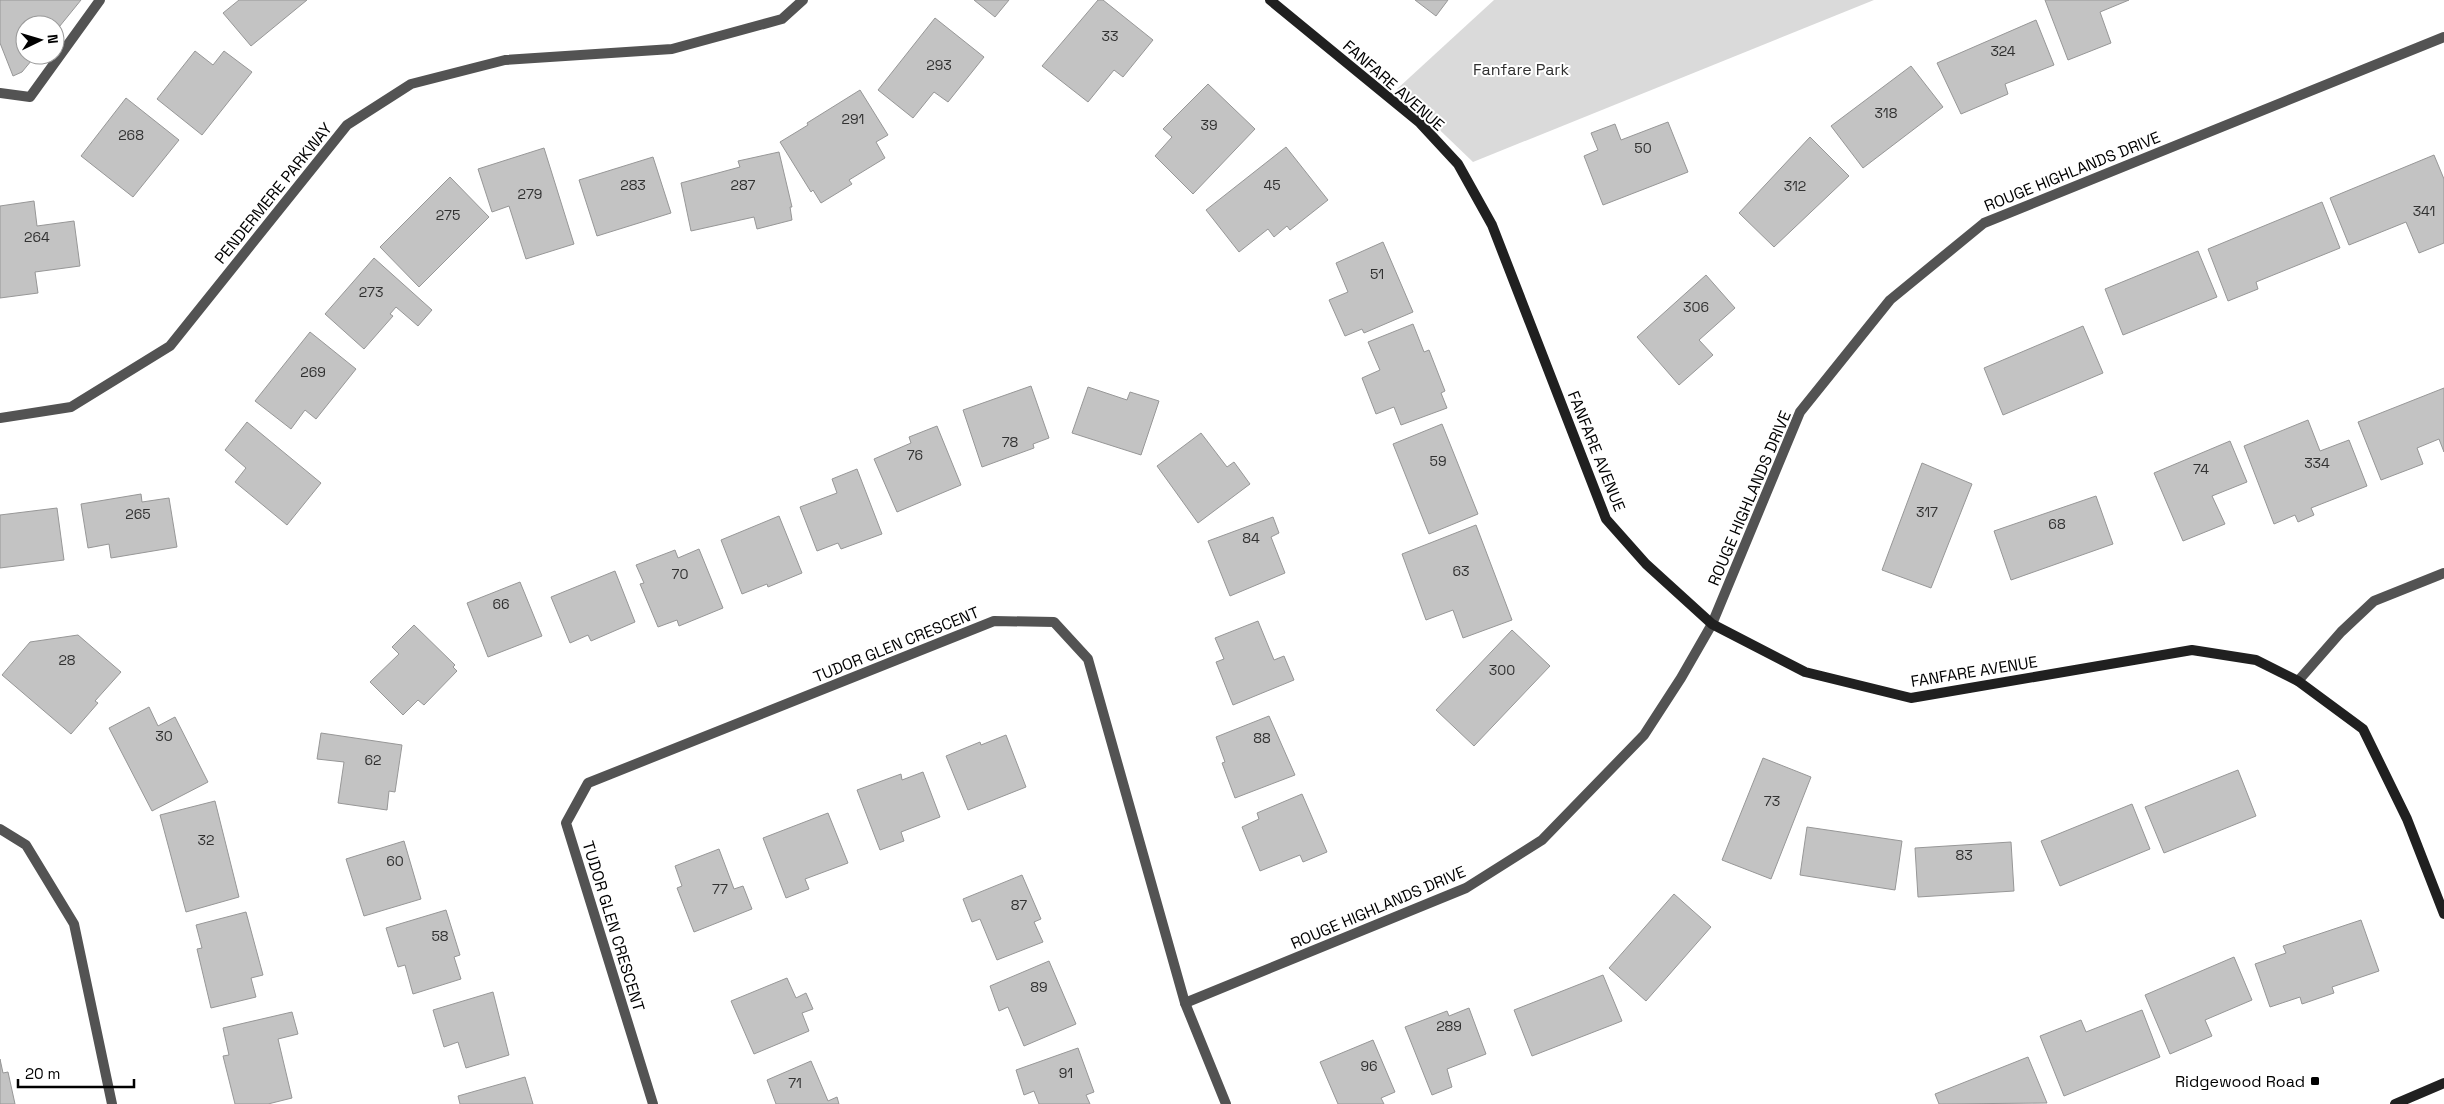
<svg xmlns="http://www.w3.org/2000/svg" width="2444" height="1104" font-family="'Space Grotesk',sans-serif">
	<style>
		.green { fill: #dadada }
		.building { fill: #c3c3c3; stroke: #979797 }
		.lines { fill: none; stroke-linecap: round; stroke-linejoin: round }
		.lane { stroke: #535353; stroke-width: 10 }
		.street { stroke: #535353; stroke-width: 10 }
		.secondary { stroke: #202020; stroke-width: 10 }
		.poi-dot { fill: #000; stroke: #fff; stroke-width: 2 }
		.labels { text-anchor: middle; stroke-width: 4; stroke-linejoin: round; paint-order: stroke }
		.number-label { font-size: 14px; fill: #313131 }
		.park-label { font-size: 16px; fill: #313131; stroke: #fff }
		.street-label { font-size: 16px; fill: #000; stroke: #fff }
		.poi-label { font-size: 16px; fill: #000; stroke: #fff; text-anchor: end }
	</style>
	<rect width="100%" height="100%" fill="#fff"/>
	<!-- green -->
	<polygon class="green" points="1494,0 1874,0 1473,162 1397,89"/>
	<!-- building -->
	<g class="building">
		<polygon points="0,0 81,0 55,32 55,25 25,25 25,55 36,55 22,72 13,76 0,43"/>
		<polygon points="239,0 307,0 251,46 223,13"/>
		<polygon points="974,0 1009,0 995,17"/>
		<polygon points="1098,0 1103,0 1153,40 1123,77 1114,70 1088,102 1042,66"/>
		<polygon points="1415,0 1448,0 1436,16"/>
		<polygon points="2045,0 2129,0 2100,12 2111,43 2068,60"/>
		<polygon points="935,18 984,57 948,102 934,92 913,118 878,90"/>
		<polygon points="2036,20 2054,65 2005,84 2008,94 1961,114 1937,63"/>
		<polygon points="195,51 213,65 224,51 252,72 202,135 157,99"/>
		<polygon points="1911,66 1943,107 1863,168 1831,126"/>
		<polygon points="1208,84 1255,129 1193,194 1155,156 1172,137 1163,129"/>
		<polygon points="860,90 888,135 876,142 885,158 849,180 852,184 821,203 813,190 811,192 780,142 808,125 807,123"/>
		<polygon points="126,98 179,140 133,197 81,156"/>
		<polygon points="1668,122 1688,172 1603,205 1584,156 1598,150 1591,133 1615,124 1621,140"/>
		<polygon points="1810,137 1849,176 1774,247 1739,213"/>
		<polygon points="1286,147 1328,200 1290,230 1287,226 1274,237 1268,229 1239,252 1206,210"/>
		<polygon points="544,148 574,244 526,259 509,206 492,212 478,169"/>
		<polygon points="779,152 792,207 790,207 792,220 757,229 754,217 691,231 681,183 740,167 738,161"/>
		<polygon points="2434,155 2444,179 2444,243 2419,253 2406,222 2349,245 2330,198"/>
		<polygon points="653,157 671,213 597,236 579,180"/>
		<polygon points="450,177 489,217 419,287 380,247"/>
		<polygon points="34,201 37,226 74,221 80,266 35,272 38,293 0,298 0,206"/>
		<polygon points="2322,202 2340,248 2256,282 2258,289 2228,301 2208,249"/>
		<polygon points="1383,242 1413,312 1364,333 1362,329 1345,336 1329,300 1348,292 1336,263"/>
		<polygon points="2198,251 2217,297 2123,335 2105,289"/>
		<polygon points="374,258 432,310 418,326 396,307 390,314 393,316 364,349 325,314"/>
		<polygon points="1706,275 1735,308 1699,340 1713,355 1679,385 1637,337"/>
		<polygon points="1413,324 1424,352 1429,350 1445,391 1441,393 1447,408 1401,425 1394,407 1376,414 1362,378 1380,370 1368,342"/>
		<polygon points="2083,326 2103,373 2003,415 1984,368"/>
		<polygon points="310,332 356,369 316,419 305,410 291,429 255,401"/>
		<polygon points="1031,386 1049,438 1033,444 1034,448 982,467 963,410"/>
		<polygon points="1088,387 1127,400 1130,392 1159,401 1141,455 1072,433"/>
		<polygon points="2444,388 2444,452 2439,439 2417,448 2423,464 2381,480 2358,422"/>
		<polygon points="2308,420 2320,451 2349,440 2367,486 2311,508 2314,515 2298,522 2295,515 2274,524 2244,446"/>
		<polygon points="247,422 321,483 287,525 235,482 246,468 225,450"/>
		<polygon points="1442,424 1478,514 1429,534 1393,444"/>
		<polygon points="937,426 961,485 897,512 874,459 911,443 909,437"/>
		<polygon points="1201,433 1227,467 1234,462 1250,484 1198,523 1157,466"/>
		<polygon points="2230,441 2247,482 2212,496 2225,524 2183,541 2154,473"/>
		<polygon points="1922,463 1972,484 1931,588 1882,570"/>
		<polygon points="857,469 882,534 841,549 838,543 817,551 800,507 837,493 832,479"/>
		<polygon points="141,494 142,502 169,498 177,547 111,558 109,544 88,548 81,504"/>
		<polygon points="2096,496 2113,544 2011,580 1994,531"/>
		<polygon points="57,508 64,560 0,568 0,515"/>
		<polygon points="779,516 802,573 768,587 767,584 742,594 721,540"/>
		<polygon points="1273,517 1279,533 1271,537 1285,573 1230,596 1208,541"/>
		<polygon points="1476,525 1512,620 1463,638 1453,610 1426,620 1402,554"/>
		<polygon points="699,549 723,608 679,626 677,620 658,627 640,584 644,583 636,565 675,550 678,558"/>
		<polygon points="615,571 635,622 591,641 588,635 570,643 551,597"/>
		<polygon points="520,582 542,636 488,657 467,603"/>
		<polygon points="1258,621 1274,660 1284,656 1294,680 1233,705 1216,662 1224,659 1215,638"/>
		<polygon points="414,625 455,665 453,667 457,671 424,705 418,700 403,715 370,682 399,654 392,647"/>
		<polygon points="1512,630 1550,666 1474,746 1436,710"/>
		<polygon points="78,635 121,672 95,701 98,703 71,734 2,675 30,642"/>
		<polygon points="149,707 158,726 175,717 208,782 152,811 109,728"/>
		<polygon points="1269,716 1295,775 1235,798 1222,763 1225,762 1216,737"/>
		<polygon points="321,733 402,745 395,792 389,791 387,810 338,803 344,762 317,759"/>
		<polygon points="1006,735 1026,787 968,810 946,756 980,742 981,745"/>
		<polygon points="1763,758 1811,777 1771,879 1722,860"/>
		<polygon points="2238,770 2256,816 2164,853 2145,807"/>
		<polygon points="923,772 940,817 901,832 904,841 880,850 857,790 901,774 902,780"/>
		<polygon points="1302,794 1327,852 1303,862 1300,855 1260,871 1242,827 1259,819 1257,813"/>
		<polygon points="215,801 239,897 186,912 160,815"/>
		<polygon points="2132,804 2150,849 2060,886 2041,841"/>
		<polygon points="828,813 848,863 805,879 809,889 786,898 763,838"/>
		<polygon points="1807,827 1902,841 1895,890 1800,875"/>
		<polygon points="404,841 421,899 364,916 346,859"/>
		<polygon points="2011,842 2014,891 1918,897 1915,848"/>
		<polygon points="719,849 734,889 743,886 752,909 694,932 677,888 682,886 675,866"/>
		<polygon points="1022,875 1041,919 1034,922 1043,942 997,960 980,919 972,922 963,899"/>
		<polygon points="1674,894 1711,927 1646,1001 1609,968"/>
		<polygon points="446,910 460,955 454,957 461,979 413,994 405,965 398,967 386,928"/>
		<polygon points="246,912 263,975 251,978 256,997 211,1008 197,949 202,948 196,925"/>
		<polygon points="2361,920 2379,971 2332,987 2334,993 2302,1004 2300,997 2270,1007 2255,964 2286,953 2283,946"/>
		<polygon points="2234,957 2252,1000 2205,1020 2212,1036 2170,1054 2145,995"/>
		<polygon points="1049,961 1076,1024 1024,1046 1008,1007 999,1011 990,986"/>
		<polygon points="1603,975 1622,1021 1532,1056 1514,1010"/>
		<polygon points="787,978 796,998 806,993 813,1009 802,1013 809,1031 754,1054 731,1001"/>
		<polygon points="493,992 509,1055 466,1068 458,1042 444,1047 433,1010"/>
		<polygon points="1469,1008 1486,1054 1447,1069 1452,1087 1432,1095 1405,1027 1447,1011 1449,1016"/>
		<polygon points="2142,1010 2160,1057 2064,1096 2040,1036 2081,1020 2086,1032"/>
		<polygon points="292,1012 298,1034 278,1039 292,1098 268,1104 235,1104 223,1056 229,1055 223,1028"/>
		<polygon points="1373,1040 1395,1092 1381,1098 1384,1104 1338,1104 1320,1062"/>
		<polygon points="1078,1048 1094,1092 1086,1095 1090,1104 1039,1104 1034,1091 1024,1095 1016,1070"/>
		<polygon points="2028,1057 2047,1103 1939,1104 1935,1094"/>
		<polygon points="0,1059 3,1073 8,1072 15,1104 0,1104"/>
		<polygon points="811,1061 828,1101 837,1097 839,1104 776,1104 767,1080"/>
		<polygon points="525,1077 533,1104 460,1104 458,1096"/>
	</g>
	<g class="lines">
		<!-- lane -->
		<polyline class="lane" points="0,93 30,97 100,0"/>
		<!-- street -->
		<g class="street">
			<polyline points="0,418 71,407 170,346 347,125 411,84 505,60 672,49 782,19 803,0"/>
			<polyline points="2298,681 2341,632 2374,601 2444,573"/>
			<polyline points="0,829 26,845 74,924 112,1104"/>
			<polyline points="1185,1003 1466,888 1542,840 1644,735 1681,678 1712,624 1800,412 1890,300 1984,223 2444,37"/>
			<polyline points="653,1104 566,823 588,783 994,621 1054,622 1088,659 1185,1003 1226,1104"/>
		</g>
		<!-- secondary -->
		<g class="secondary">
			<polyline points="1270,0 1420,123 1458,164 1492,225 1606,519 1646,564 1712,624 1805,672 1911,698 2192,650 2256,660 2298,681 2363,729 2407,819 2444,914"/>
			<polyline points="2395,1104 2444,1083"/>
		</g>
	</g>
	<!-- markers -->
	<rect class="poi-dot" x="2310" y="1076" width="10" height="10" rx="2.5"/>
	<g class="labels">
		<!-- number labels -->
		<g class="number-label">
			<text x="1110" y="41">33</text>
			<text x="2003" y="56">324</text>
			<text x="939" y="70">293</text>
			<text x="1886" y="118">318</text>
			<text x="853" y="124">291</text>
			<text x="1209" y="130">39</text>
			<text x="131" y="140">268</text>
			<text x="1643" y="153">50</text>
			<text x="633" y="190">283</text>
			<text x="743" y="190">287</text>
			<text x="1272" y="190">45</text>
			<text x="1795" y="191">312</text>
			<text x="530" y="199">279</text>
			<text x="2424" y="216">341</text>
			<text x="448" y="220">275</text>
			<text x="37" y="242">264</text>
			<text x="1377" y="279">51</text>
			<text x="371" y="297">273</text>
			<text x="1696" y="312">306</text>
			<text x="313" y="377">269</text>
			<text x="1010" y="447">78</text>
			<text x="915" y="460">76</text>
			<text x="1438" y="466">59</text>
			<text x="2317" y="468">334</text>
			<text x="2201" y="474">74</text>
			<text x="1927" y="517">317</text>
			<text x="138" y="519">265</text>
			<text x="2057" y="529">68</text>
			<text x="1251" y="543">84</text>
			<text x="1461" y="576">63</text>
			<text x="680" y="579">70</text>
			<text x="501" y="609">66</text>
			<text x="67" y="665">28</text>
			<text x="1502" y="675">300</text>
			<text x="164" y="741">30</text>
			<text x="1262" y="743">88</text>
			<text x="373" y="765">62</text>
			<text x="1772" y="806">73</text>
			<text x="206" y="845">32</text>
			<text x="1964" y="860">83</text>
			<text x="395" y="866">60</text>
			<text x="720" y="894">77</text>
			<text x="1019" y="910">87</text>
			<text x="440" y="941">58</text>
			<text x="1039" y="992">89</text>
			<text x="1449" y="1031">289</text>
			<text x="1369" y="1071">96</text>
			<text x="1066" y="1078">91</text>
			<text x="795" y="1088">71</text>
		</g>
		<!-- park labels -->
		<g class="park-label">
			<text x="1521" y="75">Fanfare Park</text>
		</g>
		<!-- street labels -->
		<g class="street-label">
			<text transform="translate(1394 85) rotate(41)" y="6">FANFARE AVENUE</text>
			<text transform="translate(2072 171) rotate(-22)" y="6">ROUGE HIGHLANDS DRIVE</text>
			<text transform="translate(273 193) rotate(-51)" y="6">PENDERMERE PARKWAY</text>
			<text transform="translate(1597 451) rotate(68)" y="6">FANFARE AVENUE</text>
			<text transform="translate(1749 498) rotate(-67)" y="6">ROUGE HIGHLANDS DRIVE</text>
			<text transform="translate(896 644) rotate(-22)" y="6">TUDOR GLEN CRESCENT</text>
			<text transform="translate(1974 671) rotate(-9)" y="6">FANFARE AVENUE</text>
			<text transform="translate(1378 907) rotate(-23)" y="6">ROUGE HIGHLANDS DRIVE</text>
			<text transform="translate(614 926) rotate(73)" y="6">TUDOR GLEN CRESCENT</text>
		</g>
		<!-- poi labels -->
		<g class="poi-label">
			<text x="2305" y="1087">Ridgewood Road</text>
		</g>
	</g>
	<!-- north arrow -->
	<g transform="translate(40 40) rotate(85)"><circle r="24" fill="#ffffff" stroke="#999999"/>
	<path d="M0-4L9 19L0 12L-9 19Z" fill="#000000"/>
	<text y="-8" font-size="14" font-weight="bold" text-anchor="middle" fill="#000000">N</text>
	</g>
	<!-- scale -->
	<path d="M18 1079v8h116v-8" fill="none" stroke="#000000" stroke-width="2.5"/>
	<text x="25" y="1079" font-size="15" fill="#000000" stroke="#ffffff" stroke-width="4" paint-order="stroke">20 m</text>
</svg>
